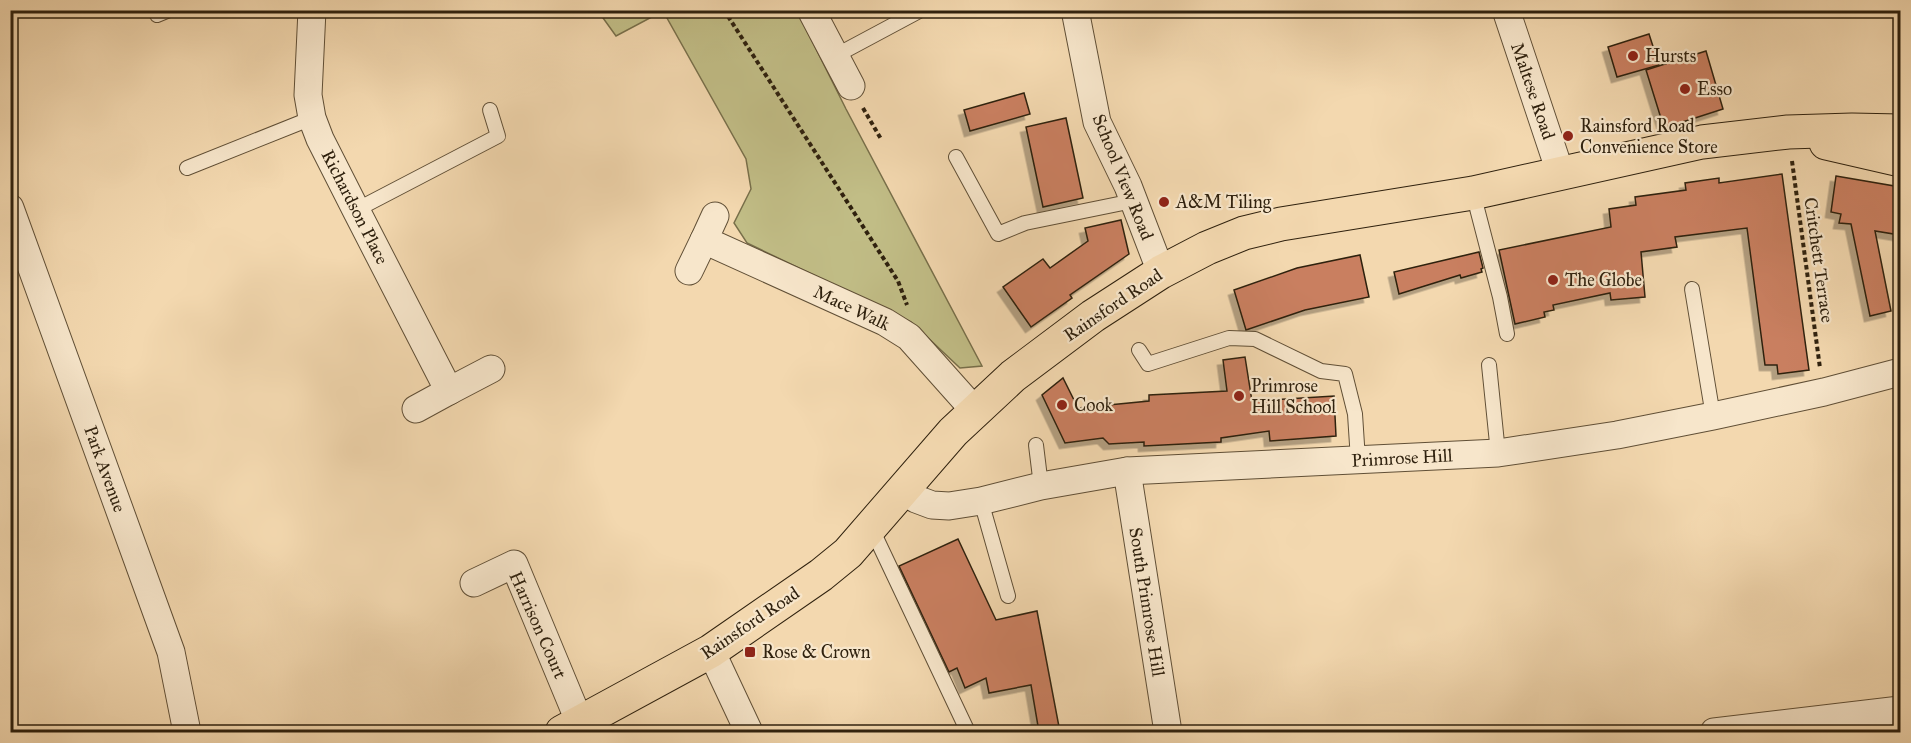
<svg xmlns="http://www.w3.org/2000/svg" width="1911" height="743" font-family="'IM FELL Great Primer',serif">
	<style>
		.green { fill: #c1bd86; stroke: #786f4a; stroke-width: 1.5 }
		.building { fill: #c97f61; stroke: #2f210e; stroke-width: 1.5; filter: url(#shadow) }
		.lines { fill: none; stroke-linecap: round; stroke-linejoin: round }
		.service-casing { stroke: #604f36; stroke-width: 16 }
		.minor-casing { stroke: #604f36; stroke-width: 29 }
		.primary-casing { stroke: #2f210e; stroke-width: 35 }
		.path { stroke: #2f210e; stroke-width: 4; stroke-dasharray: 4.5 3; stroke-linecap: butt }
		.service { stroke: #f7e6cb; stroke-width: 14 }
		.minor { stroke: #f7e6cb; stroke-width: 27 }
		.primary { stroke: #f3d8af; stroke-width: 33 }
		.poi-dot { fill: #8f2418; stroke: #f7e6cb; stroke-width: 2 }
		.labels { text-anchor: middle; stroke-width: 4.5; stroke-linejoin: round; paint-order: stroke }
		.poi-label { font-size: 18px; fill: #2f210e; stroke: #f7e6cb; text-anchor: start }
		.street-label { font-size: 18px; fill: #2f210e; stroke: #f7e6cb }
	</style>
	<defs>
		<filter id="shadow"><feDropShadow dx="-5.5" dy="5.5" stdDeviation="0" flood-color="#0004"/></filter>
	</defs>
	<rect width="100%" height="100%" fill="#f3d8af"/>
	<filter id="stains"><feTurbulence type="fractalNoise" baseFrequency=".00333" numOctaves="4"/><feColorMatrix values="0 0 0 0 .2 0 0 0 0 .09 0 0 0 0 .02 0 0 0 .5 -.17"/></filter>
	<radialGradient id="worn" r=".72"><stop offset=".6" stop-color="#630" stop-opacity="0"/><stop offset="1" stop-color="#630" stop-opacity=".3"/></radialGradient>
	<!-- green -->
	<polygon class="green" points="598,11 797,11 846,109 982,366 960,368 911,322 747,243 734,223 751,189 746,159 663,11 616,36"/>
	<!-- building -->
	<g class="building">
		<polygon points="1649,34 1659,65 1617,77 1608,47"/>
		<polygon points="1706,51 1723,109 1664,128 1646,70"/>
		<polygon points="1024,93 1030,114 970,131 964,110"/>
		<polygon points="1066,118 1083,198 1043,207 1026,127"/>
		<polygon points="1782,174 1809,370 1778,374 1777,365 1765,365 1747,228 1675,237 1677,247 1641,252 1645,297 1611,300 1610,293 1553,305 1554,310 1544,312 1545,317 1515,324 1499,250 1611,227 1609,209 1636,205 1635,197 1686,190 1685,183 1719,178 1719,183"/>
		<polygon points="1836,176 1900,187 1900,235 1875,231 1891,311 1870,316 1851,224 1839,223 1841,214 1831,212"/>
		<polygon points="1121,220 1129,254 1070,295 1072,298 1031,327 1003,287 1043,259 1050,268 1088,241 1085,228"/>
		<polygon points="1479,252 1483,268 1481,269 1482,272 1461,278 1460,275 1399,294 1394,272"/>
		<polygon points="1360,255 1369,297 1305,310 1246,330 1234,290 1297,268"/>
		<polygon points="1245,357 1252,401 1334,396 1336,436 1270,441 1269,431 1221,438 1221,442 1183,444 1144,446 1144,442 1109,444 1103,438 1065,443 1042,395 1063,378 1078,408 1149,401 1149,395 1227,391 1223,360"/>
		<polygon points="958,539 996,620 1037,611 1060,732 1039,732 1031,685 989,693 986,678 965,688 957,668 949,672 899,566"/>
	</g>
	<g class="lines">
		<defs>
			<g id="service">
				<polyline points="157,15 169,10"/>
				<polyline points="835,56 921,10"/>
				<polyline points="956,157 998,234 1025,223 1133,201"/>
				<polyline points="187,168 312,118"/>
				<polyline points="1473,193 1500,297 1507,334"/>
				<polyline points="356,210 498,136 490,110"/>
				<polyline points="1692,289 1713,416"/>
				<polyline points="1139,350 1148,364 1229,338 1255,339 1321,371 1345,374 1355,414 1358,460"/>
				<polyline points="1489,365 1498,453"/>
				<polyline points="1036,445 1041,486"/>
				<polyline points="981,501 1008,596"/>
				<polyline points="871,527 968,732"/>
			</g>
			<g id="minor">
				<polyline points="312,10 308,95 312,118 320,139 356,210 449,391 416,409"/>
				<polyline points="811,10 851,86"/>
				<polyline points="1075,10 1097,122 1128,186 1161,272"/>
				<polyline points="1506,10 1560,172"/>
				<polyline points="10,208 171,652 187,732"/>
				<polyline points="715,216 704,240 885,322 909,337 975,411"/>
				<polyline points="689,271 704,240"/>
				<polyline points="449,391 491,369"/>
				<polyline points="1127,471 1168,732"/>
				<polyline points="902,490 916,499 932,505 949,506 981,501 1041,486 1127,471 1498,453 1617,435 1713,416 1824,392 1900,372"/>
				<polyline points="474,583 514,564 580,723"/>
				<polyline points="711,651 749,732"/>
				<polyline points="1714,732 1900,710"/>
			</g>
			<g id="primary">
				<polyline points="1826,143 1900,160"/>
				<polyline points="562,732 711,651 821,575 848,553 953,432 1013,376 1093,316 1161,272 1207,248 1244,233 1281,224 1473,193 1702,142 1788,132 1852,130 1900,131"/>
			</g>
		</defs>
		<!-- service casing -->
		<use href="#service" class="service-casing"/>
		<!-- minor casing -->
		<use href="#minor" class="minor-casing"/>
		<!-- primary casing -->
		<use href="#primary" class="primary-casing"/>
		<!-- path -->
		<g class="path">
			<polyline points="724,10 898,281 907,305"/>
			<polyline points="863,108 881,139"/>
			<polyline points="1792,161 1820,368"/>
		</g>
		<!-- service -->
		<use href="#service" class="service"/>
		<!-- minor -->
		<use href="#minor" class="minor"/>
		<!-- primary -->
		<use href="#primary" class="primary"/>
	</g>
	<!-- markers -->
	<g class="poi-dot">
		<circle cx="1633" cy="56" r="6"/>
		<circle cx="1685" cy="89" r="6"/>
		<circle cx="1568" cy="136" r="6"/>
		<circle cx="1164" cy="202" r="6"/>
		<circle cx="1553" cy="280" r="6"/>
		<circle cx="1239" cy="396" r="6"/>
		<circle cx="1062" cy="405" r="6"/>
		<rect x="744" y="646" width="12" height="12" rx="3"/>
	</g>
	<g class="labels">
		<!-- poi labels -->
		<g class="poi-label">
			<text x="1645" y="62">Hursts</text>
			<text x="1697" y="95">Esso</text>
			<text x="1580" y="132">Rainsford Road<tspan x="1580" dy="21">Convenience Store</tspan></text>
			<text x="1176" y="208">A&amp;M Tiling</text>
			<text x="1565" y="286">The Globe</text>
			<text x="1251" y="392">Primrose<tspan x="1251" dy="21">Hill School</tspan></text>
			<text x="1074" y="411">Cook</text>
			<text x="762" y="658">Rose &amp; Crown</text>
		</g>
		<!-- street labels -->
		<g class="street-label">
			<text transform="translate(1533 91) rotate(71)" y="6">Maltese Road</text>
			<text transform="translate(1123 177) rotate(68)" y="6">School View Road</text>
			<text transform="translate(355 207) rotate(63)" y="6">Richardson Place</text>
			<text transform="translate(1819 260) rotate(82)" y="6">Critchett Terrace</text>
			<text transform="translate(1113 305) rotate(-34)" y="6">Rainsford Road</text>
			<text transform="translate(852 308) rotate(25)" y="6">Mace Walk</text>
			<text transform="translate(1402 458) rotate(-3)" y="6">Primrose Hill</text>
			<text transform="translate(105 469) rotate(70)" y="6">Park Avenue</text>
			<text transform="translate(1147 602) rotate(81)" y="6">South Primrose Hill</text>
			<text transform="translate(750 623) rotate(-34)" y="6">Rainsford Road</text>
			<text transform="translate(538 625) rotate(66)" y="6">Harrison Court</text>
		</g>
	</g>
	<!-- margin -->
	<rect width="1911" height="743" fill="none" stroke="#f3d8af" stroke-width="36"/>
	<rect x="12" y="12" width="1887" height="719" fill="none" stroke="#2f210e" stroke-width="3"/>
	<rect x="18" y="18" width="1875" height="707" fill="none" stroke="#2f210e" stroke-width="1.5"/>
	<rect width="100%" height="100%" filter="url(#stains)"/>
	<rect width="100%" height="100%" fill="url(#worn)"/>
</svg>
